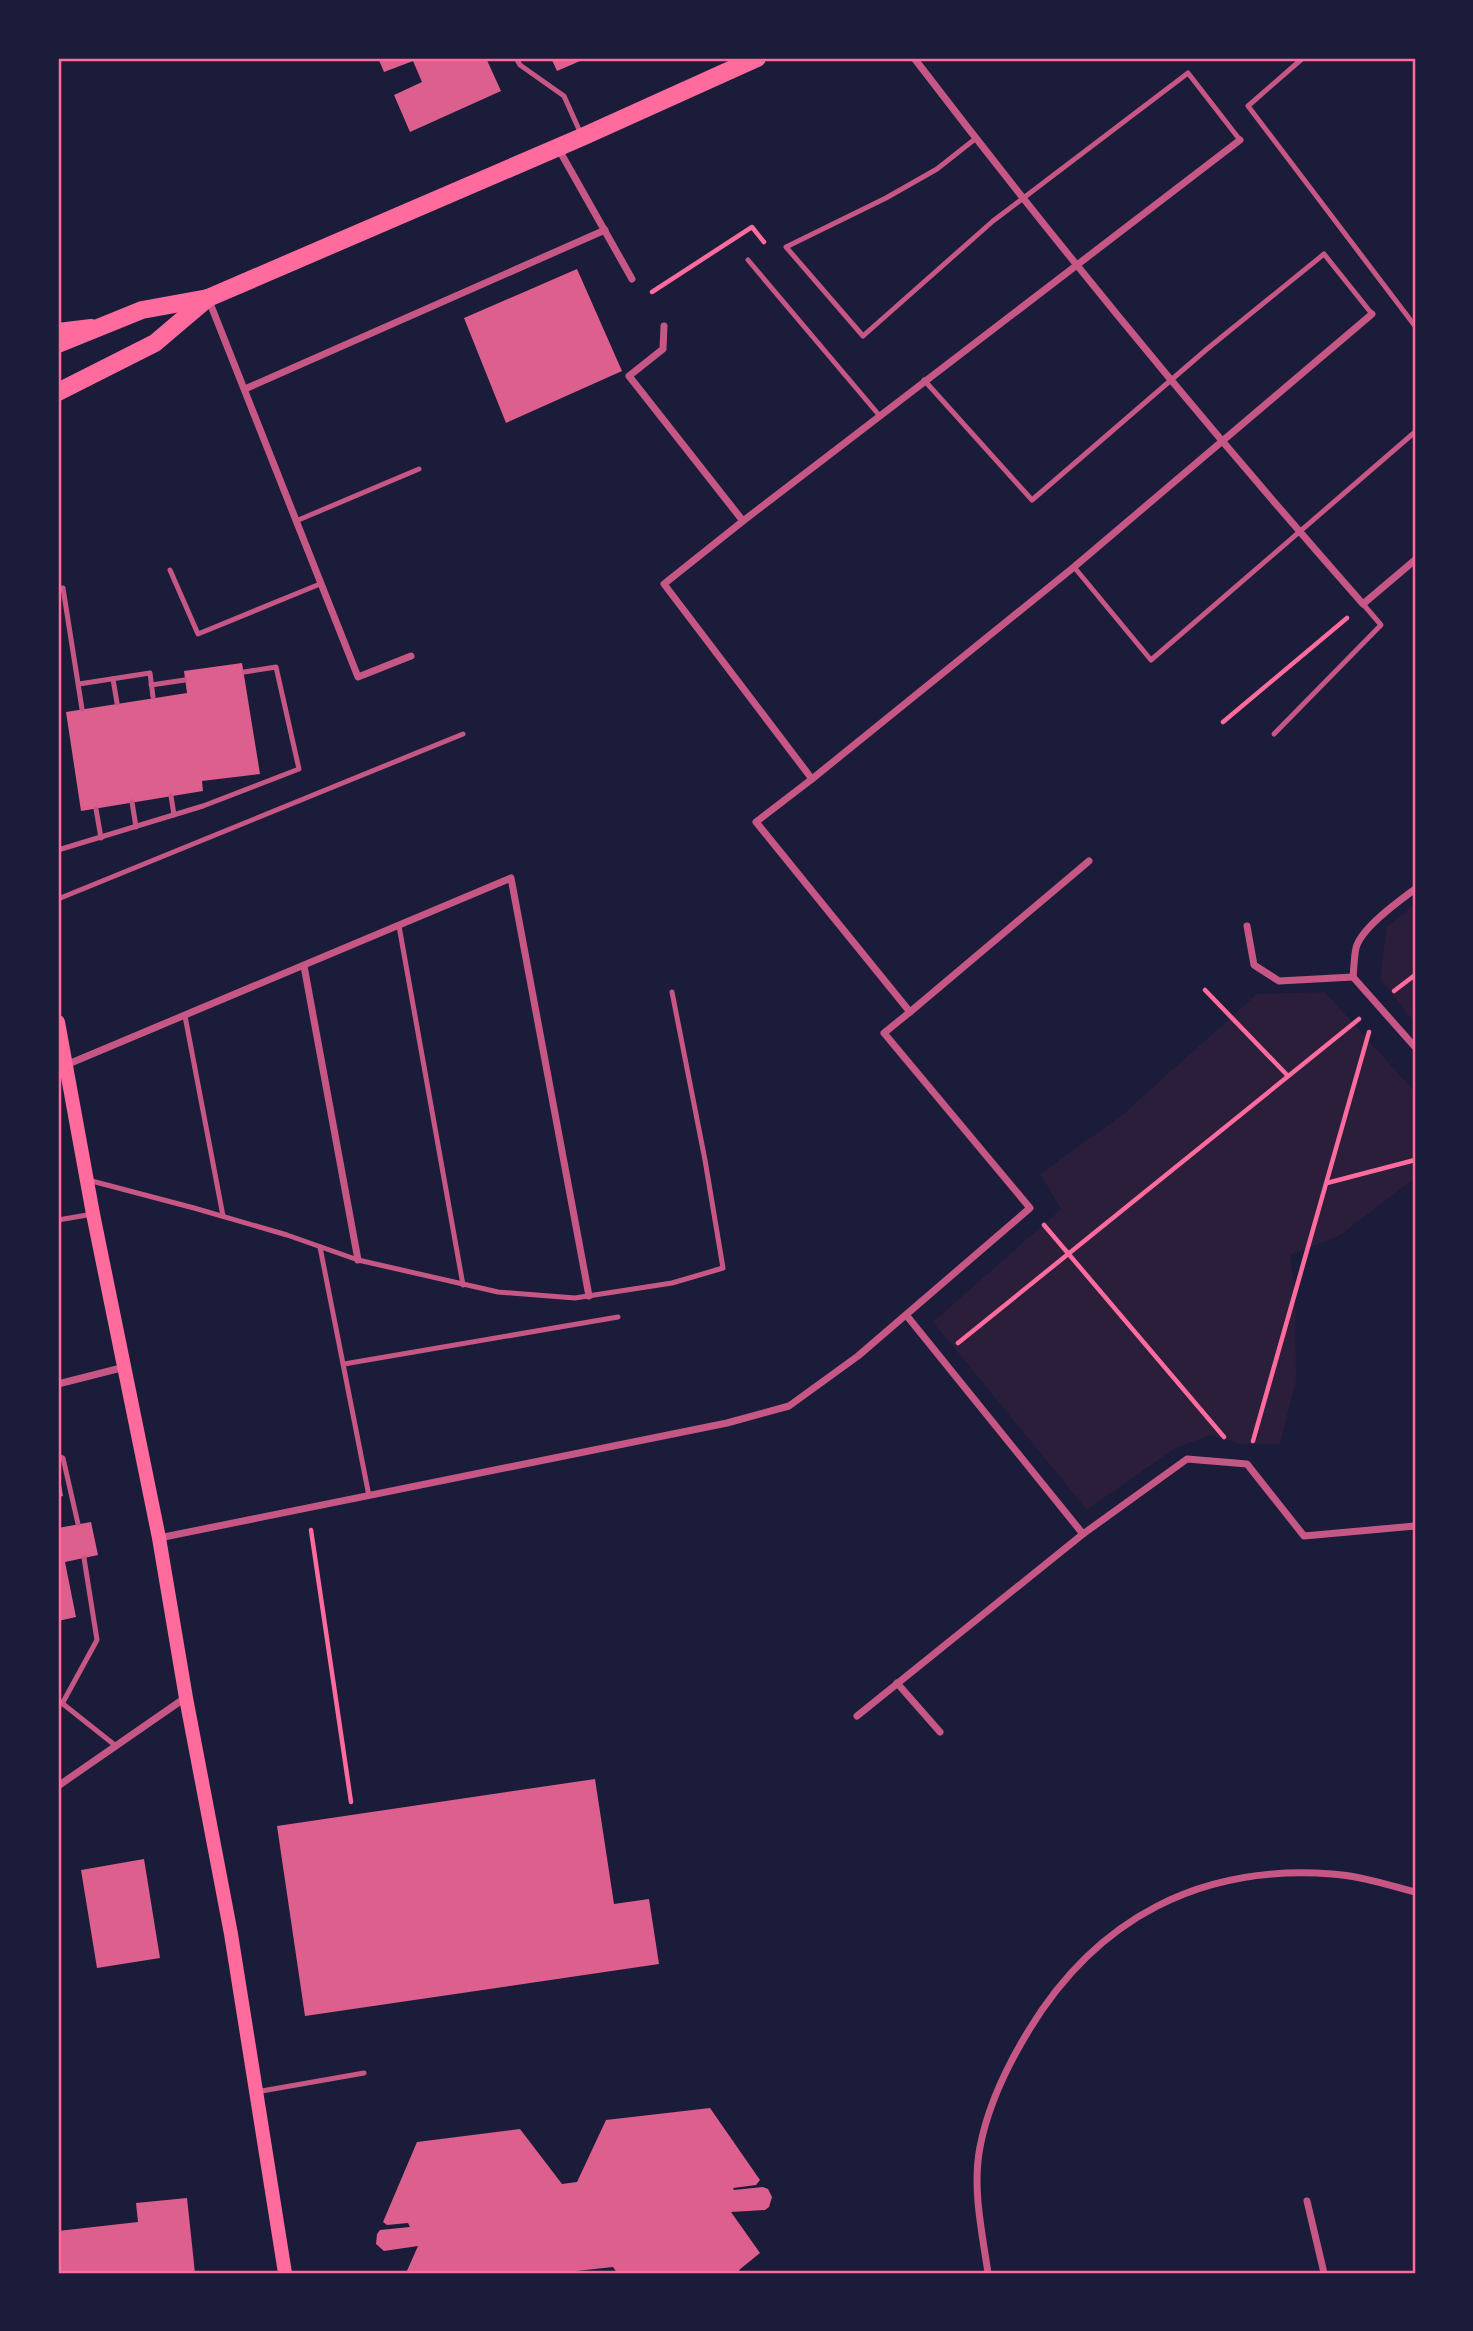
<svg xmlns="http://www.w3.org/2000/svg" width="1473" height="2331" font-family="'Varela Round',sans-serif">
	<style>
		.green { fill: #2a1e3b }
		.building { fill: #dd5f8e }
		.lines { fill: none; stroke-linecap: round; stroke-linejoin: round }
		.path { stroke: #ff6b9d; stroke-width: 4.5 }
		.service { stroke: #c65784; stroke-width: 5 }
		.minor { stroke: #c65784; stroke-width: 7 }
		.secondary { stroke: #ff6b9d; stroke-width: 14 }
		.primary { stroke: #ff6b9d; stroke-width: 18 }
		.neatline { fill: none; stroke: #ff6b9d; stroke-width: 2.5 }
	</style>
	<rect width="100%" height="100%" fill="#1b1b3a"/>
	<!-- green -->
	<g class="green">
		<polygon points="1415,904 1415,1023 1380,978 1387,927"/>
		<polygon points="1325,992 1415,1092 1415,1178 1339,1236 1290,1255 1295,1292 1296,1380 1280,1444 1241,1444 1211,1435 1175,1448 1087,1510 933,1322 1061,1209 1040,1174 1121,1116 1257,994"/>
	</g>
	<!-- building -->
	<g class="building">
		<polygon points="378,58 486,58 501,91 410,132 394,95 422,82 413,61 384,72"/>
		<polygon points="551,58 587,58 557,71"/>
		<polygon points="577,269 622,371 506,423 464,318"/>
		<polygon points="242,663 260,774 202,781 203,791 81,811 66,712 187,693 184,671"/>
		<polygon points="59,1473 63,1496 58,1497 58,1474"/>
		<polygon points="91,1522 98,1555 65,1562 76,1617 58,1621 58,1528"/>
		<polygon points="595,1779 614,1904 649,1899 659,1964 305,2016 277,1826"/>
		<polygon points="144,1859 160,1958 97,1968 81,1870"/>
		<polygon points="710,2108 760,2180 756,2185 733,2188 734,2190 763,2187 768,2189 772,2197 769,2207 765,2210 731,2212 760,2253 739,2270 742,2273 617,2273 613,2267 558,2273 406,2273 418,2246 384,2251 376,2244 377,2234 380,2230 410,2227 408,2223 387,2225 383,2222 417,2142 520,2129 562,2184 577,2182 606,2120"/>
		<polygon points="187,2198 195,2273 58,2273 58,2231 138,2222 136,2203"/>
	</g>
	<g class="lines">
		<!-- path -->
		<g class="path">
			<polyline points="652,292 752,227 764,242"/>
			<polyline points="1223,722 1347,618"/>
			<polyline points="1205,990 1288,1076"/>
			<polyline points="1394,991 1415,975"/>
			<polyline points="1327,1183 1415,1160"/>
			<polyline points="1044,1225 1224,1437"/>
			<polyline points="958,1343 1359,1019"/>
			<polyline points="1253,1441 1369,1032"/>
			<polyline points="311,1530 351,1802"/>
		</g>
		<!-- service -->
		<g class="service">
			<polyline points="516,58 520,65 564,96 581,134"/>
			<polyline points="1303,58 1248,106 1415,326"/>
			<polyline points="975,139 937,169 886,198 786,247 863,336 993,221 1188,73 1240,140"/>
			<polyline points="748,260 879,415"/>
			<polyline points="924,380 1032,500 1207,349 1324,254 1372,314"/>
			<polyline points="296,521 419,469"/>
			<polyline points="1074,567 1151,660 1415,432"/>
			<polyline points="170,570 198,634 320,584"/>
			<polyline points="58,589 63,588 82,709"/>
			<polyline points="113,679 117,703"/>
			<polyline points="79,684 150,673 153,697"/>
			<polyline points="151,685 185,680"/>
			<polyline points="1274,734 1381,625 1363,604"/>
			<polyline points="171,796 174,815"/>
			<polyline points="132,802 136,827"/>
			<polyline points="96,809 101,838"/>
			<polyline points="58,850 203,806 299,769 276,667 244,672"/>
			<polyline points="58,899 463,734"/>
			<polyline points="399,926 463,1285"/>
			<polyline points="185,1016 223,1216"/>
			<polyline points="88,1180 194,1208 287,1235 358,1260 498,1292 575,1298 672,1283 723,1268 705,1160 672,992"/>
			<polyline points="58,1220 93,1214"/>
			<polyline points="320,1247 369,1496"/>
			<polyline points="344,1364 618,1317"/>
			<polyline points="58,1456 63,1458 78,1524"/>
			<polyline points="58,1700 116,1746"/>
			<polyline points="62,1704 97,1640 84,1558"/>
			<polyline points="256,2092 364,2073"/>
		</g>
		<!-- minor -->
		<g class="minor">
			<path d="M914,58c143,187 293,369 449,546l52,-44"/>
			<polyline points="558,148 632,279"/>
			<polyline points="208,298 358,677 411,656"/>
			<polyline points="245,389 605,230"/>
			<polyline points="743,521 1240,140"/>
			<polyline points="812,779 1074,567 1372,314"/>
			<polyline points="1247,926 1254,965 1279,981 1353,977"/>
			<polyline points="304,966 358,1260"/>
			<path d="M1353,977c1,-9 1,-20 3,-29 5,-20 43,-47 59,-59"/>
			<polyline points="1353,977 1415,1047"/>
			<polyline points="910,1012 1089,861"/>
			<polyline points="66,1065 511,878 589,1296"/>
			<polyline points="907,1316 1083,1534 1187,1459 1247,1464 1304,1536 1415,1526"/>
			<polyline points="58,1384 125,1367"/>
			<polyline points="159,1538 727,1423 789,1406 858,1356 1030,1208 884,1033 910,1012 756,822 812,779 664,584 743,521 629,376 663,349 664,326"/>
			<polyline points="897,1683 940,1732"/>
			<polyline points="857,1716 1083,1534"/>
			<polyline points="58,1786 185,1698"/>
			<polyline points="1307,2201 1324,2273"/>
			<path d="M988,2273c-6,-41 -16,-85 -8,-126 8,-42 27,-81 49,-117 68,-112 172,-166 303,-156 29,2 56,11 83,18"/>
		</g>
		<!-- secondary -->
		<g class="secondary">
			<polyline points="58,330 91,326"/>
			<polyline points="58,1022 93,1214 159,1538 186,1698 231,1934 285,2273"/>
		</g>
		<!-- primary -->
		<g class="primary">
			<polyline points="58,344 142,310 208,298 582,137 757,58"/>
			<polyline points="58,392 155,343 208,298"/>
		</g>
	</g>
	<!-- border -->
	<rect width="1473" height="2331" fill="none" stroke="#1b1b3a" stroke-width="119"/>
	<rect x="60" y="60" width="1354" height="2212" class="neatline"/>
</svg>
